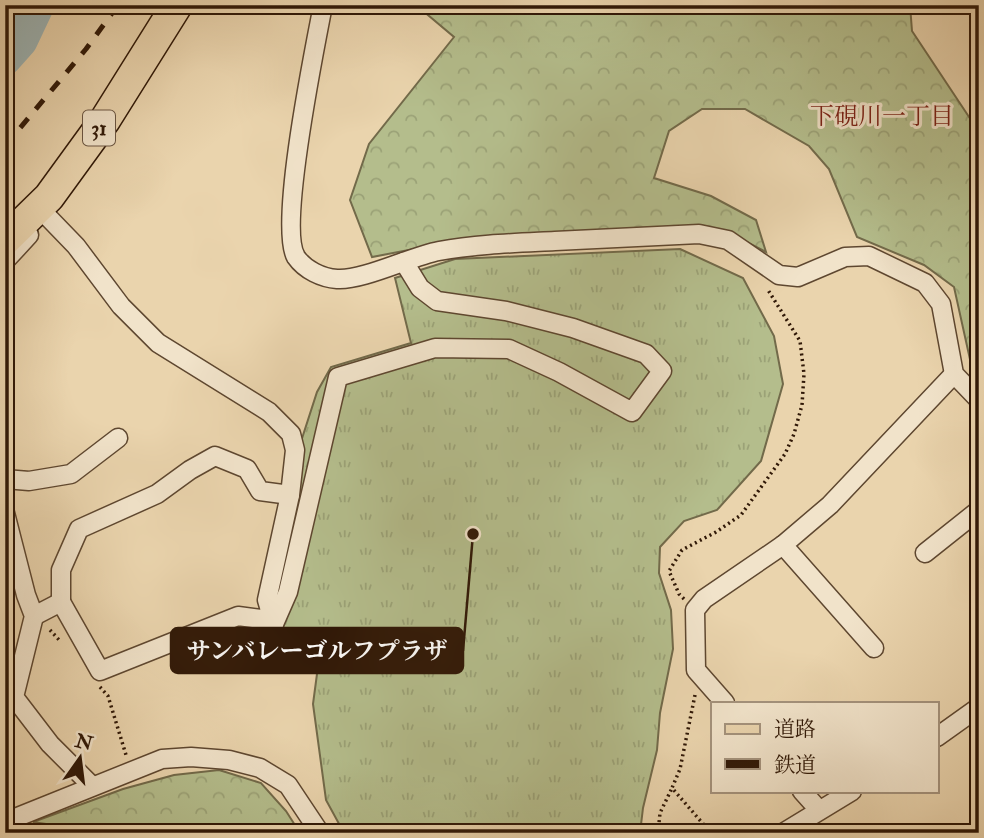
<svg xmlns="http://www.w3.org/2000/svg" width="984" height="838" font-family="'IM FELL Double Pica','Noto Serif JP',serif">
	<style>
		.grass { fill: url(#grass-tufts); stroke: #726a4a; stroke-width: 2 }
		.forest { fill: url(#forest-crowns); stroke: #726a4a; stroke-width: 2 }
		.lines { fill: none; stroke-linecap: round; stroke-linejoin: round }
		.river { stroke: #9db5b6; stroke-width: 33 }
		.minor-casing { stroke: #5e4730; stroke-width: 21 }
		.primary-casing { stroke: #301807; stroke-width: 33 }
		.path { stroke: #301807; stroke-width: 3.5; stroke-dasharray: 2 3.5; stroke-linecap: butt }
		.minor { stroke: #f1e3ca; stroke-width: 18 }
		.primary { stroke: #ead4ad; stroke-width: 30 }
		.rail { stroke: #301807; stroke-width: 5; stroke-dasharray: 12 12; stroke-linecap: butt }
		.labels { text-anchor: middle; stroke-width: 6; stroke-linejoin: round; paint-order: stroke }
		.shield { fill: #f1e3ca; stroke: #6a5542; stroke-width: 2 }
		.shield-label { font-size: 21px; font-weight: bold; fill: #301807 }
		.neighbourhood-label { font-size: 24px; fill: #7a1f14; stroke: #f1e3ca }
		.leader { fill: none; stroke: #301807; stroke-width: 2.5 }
		.callout-dot { fill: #301807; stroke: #f1e3ca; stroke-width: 2.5 }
		.callout { fill: #301807; stroke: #301807; stroke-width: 2.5 }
		.callout-label { font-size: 24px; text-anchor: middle; font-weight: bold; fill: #fff }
	</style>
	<defs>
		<pattern id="grass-tufts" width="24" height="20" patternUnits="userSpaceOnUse" patternTransform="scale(1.75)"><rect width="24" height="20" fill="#b4bd8c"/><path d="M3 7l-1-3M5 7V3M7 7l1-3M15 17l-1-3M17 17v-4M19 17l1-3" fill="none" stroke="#9ba277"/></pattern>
		<pattern id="forest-crowns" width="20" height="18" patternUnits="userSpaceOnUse" patternTransform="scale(1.75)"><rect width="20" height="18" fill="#b4bd8c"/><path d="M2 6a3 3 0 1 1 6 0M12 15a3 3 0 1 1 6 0" fill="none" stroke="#9ba277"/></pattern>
	</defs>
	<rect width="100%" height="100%" fill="#ead4ad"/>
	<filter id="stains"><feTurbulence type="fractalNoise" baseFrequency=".00286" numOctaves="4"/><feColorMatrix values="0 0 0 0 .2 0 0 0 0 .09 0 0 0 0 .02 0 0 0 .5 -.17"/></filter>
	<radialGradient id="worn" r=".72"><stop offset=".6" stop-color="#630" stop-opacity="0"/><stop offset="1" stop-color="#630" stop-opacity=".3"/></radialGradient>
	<!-- grass -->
	<polygon class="grass" points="680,249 743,278 774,336 783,384 761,461 717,510 684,521 660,547 659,573 671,610 673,649 660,713 657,750 643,808 640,833 344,833 326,800 313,704 317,674 279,634 261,598 296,457 317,392 331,367 411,343 395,278 455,259"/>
	<!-- forest -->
	<g class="forest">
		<polygon points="416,5 910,5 912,31 979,132 979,370 971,364 954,287 924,265 857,237 829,169 809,146 745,109 702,109 669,131 654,178 711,196 756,220 766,252 737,237 701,225 606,232 477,237 372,257 350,200 369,144 454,37"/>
		<polygon points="219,770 261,783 286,811 300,833 105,833 33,822 123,789 174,775"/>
	</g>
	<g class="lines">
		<!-- river -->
		<polyline class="river" points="5,59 21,41 38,5"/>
		<defs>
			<g id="minor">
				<path d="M323,5c-8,42 -45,222 -27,252 9,13 26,21 41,22 25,2 75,-23 102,-28 39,-7 77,-8 116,-10 48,-2 96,-5 144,-7l29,6 51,35 19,2 47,-20 24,-1 56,27 16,21 13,70 25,26"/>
				<polyline points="5,261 29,235"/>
				<polyline points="5,479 29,481 71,474 118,438"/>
				<polyline points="5,513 26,595 34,616 14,697 50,744 92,786"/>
				<polyline points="925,553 979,510"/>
				<polyline points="61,602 61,570 79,529 157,494 190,470 215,456 247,469 260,491 290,495"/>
				<polyline points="34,616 61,602 100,671 238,616 261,619 274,624 267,600 290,495 295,450 291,434 269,412 158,343 121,306 76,246 47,216"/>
				<polyline points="274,624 288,592 338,377 435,348 509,349 559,372 632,412 662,371 646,354 573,328 506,311 437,301 420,288 404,262"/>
				<polyline points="874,648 783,545 830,505 954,374"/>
				<polyline points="725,703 696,670 695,610 704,599 783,545"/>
				<polyline points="937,737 979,707"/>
				<polyline points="802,791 819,810"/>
				<polyline points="5,819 10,820 162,759 191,757 229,760 260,768 288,785 320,833"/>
				<polyline points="783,833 852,791"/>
			</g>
			<polyline id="primary" points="5,240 49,197 105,120 177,5"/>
		</defs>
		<!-- minor casing -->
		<use href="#minor" class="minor-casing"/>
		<!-- primary casing -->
		<use href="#primary" class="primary-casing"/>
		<!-- path -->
		<g class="path">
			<polyline points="684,599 679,594 669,571 682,550 716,532 741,515 785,454 794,434 802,405 804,374 800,341 768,290"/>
			<polyline points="50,630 61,642"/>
			<polyline points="100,687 108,696 126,755"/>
			<polyline points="695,695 680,769 672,788 711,833"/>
			<polyline points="658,833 660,813 672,788"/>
		</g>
		<!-- minor -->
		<use href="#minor" class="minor"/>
		<!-- primary -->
		<use href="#primary" class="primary"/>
		<!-- rail -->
		<polyline class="rail" points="5,146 86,49 118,5"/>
	</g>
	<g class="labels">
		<!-- shield labels -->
		<rect class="shield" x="83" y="110.5" width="32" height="35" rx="5"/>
		<g class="shield-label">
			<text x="99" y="135">31</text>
		</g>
		<!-- neighbourhood labels -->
		<g class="neighbourhood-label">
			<text x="882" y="124">下硯川一丁目</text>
		</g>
	</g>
	<!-- callouts -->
	<path class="leader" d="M473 534L463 651"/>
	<circle class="callout-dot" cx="473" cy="534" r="7"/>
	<rect class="callout" x="171" y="628" width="292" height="45" rx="7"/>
	<g class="callout-label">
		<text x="317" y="659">サンバレーゴルフプラザ</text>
	</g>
	<!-- margin -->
	<rect width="984" height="838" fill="none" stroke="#ead4ad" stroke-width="28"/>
	<rect x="7" y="7" width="970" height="824" fill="none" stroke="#301807" stroke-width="3.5"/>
	<rect x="14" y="14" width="956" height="810" fill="none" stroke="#301807" stroke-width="2"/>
	<!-- legend -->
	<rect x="711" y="702" width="228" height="91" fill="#f1e3ca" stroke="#a4927c" stroke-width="2"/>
	<rect x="725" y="724" width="35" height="10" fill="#ead4ad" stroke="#a4927c" stroke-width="2"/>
	<text x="774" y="736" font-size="21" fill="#301807">道路</text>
	<rect x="725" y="759" width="35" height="10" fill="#301807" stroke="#a4927c" stroke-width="2"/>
	<text x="774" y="772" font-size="21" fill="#301807">鉄道</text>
	<!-- north arrow -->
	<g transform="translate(80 758) rotate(14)" stroke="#f1e3ca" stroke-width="5" paint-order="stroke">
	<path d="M0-5L12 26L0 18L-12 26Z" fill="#301807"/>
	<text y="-10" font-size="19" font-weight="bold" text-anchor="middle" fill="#301807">N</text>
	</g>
	<rect width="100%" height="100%" filter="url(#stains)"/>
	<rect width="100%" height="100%" fill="url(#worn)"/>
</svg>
